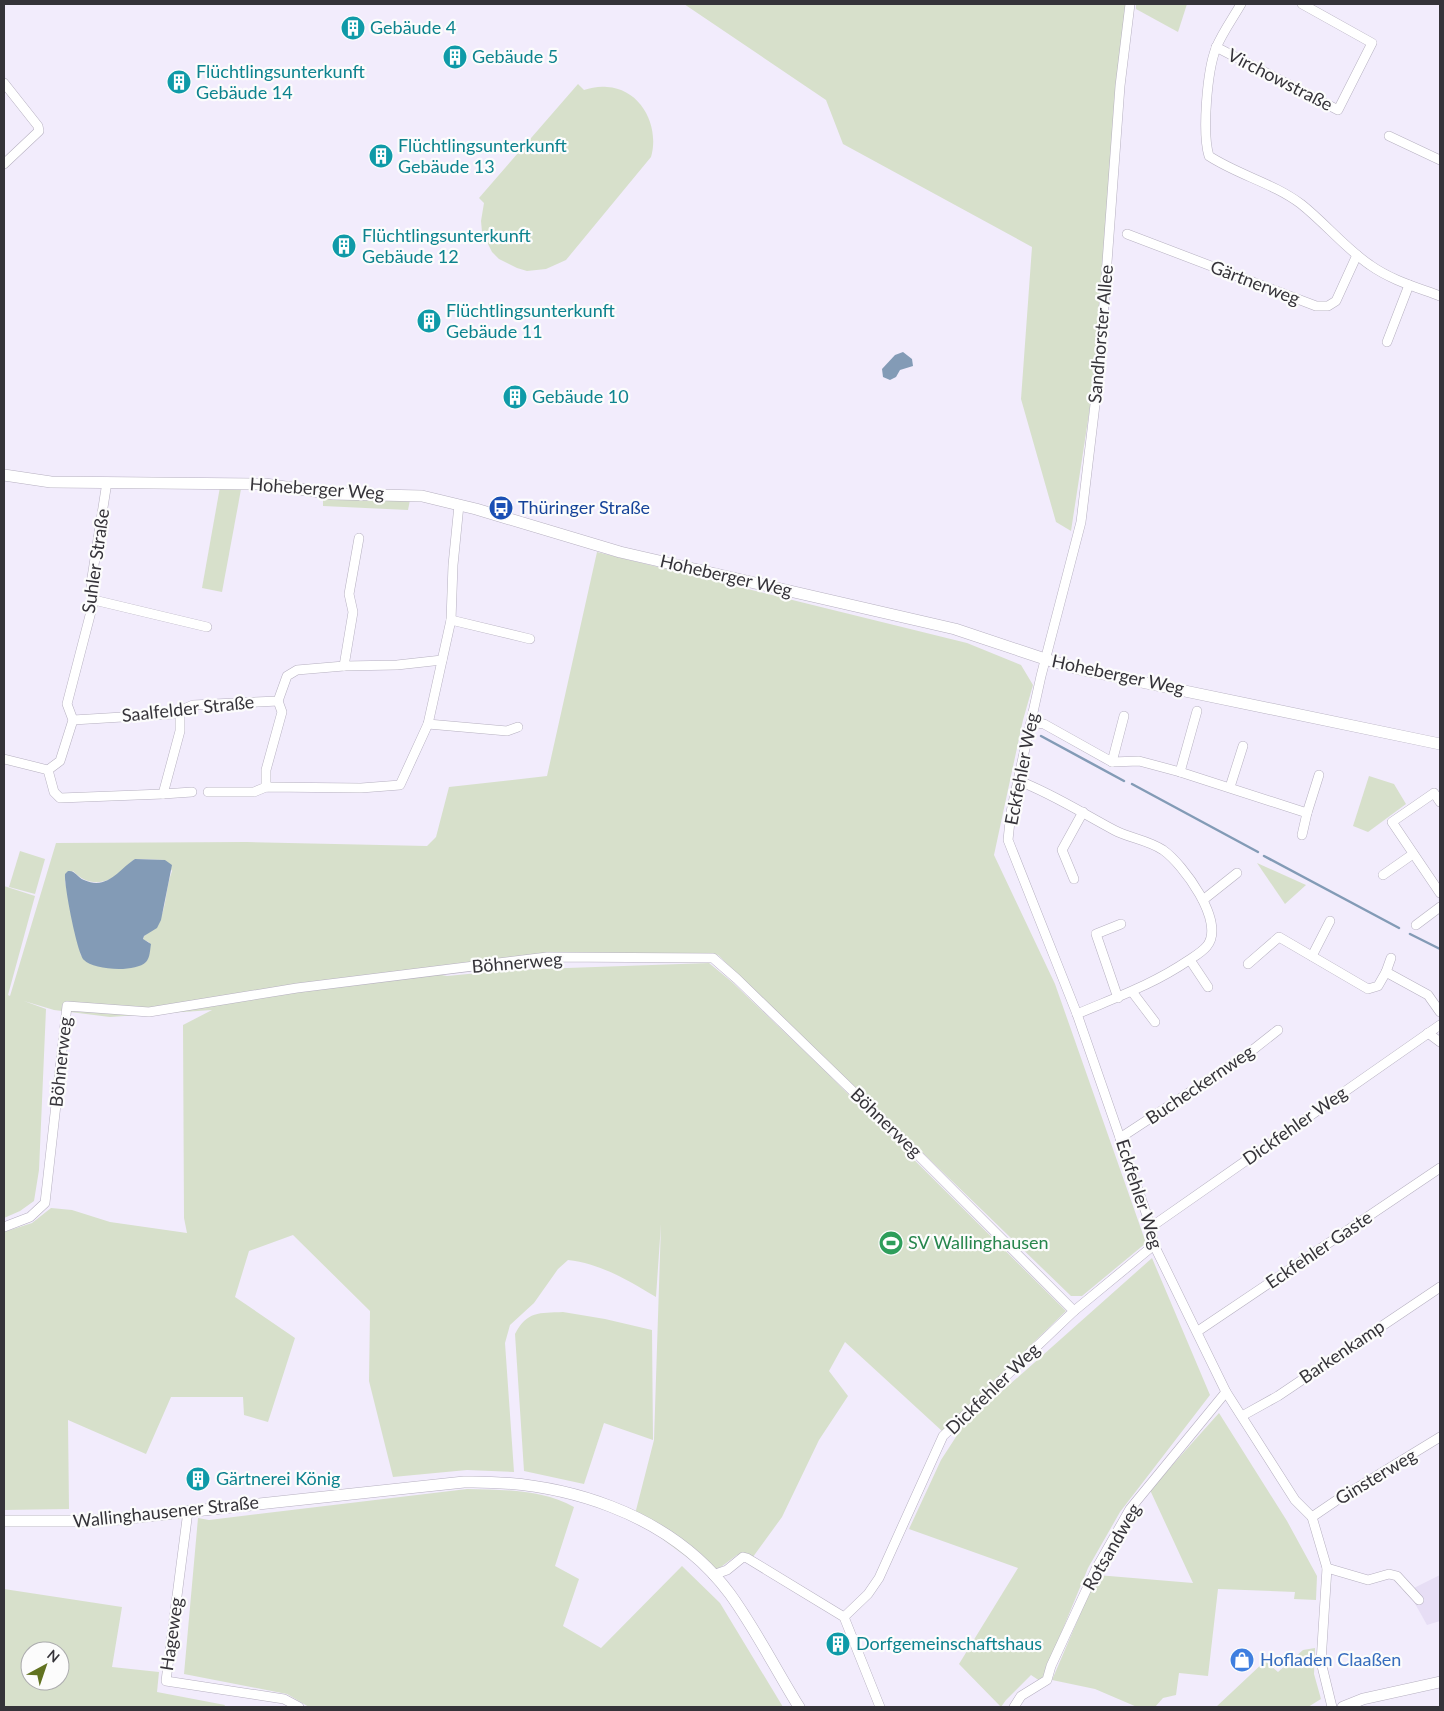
<svg xmlns="http://www.w3.org/2000/svg" width="1444" height="1711" font-family="Lato,sans-serif">
	<style>
		.built { fill: #e7def5 }
		.green { fill: #d7e0cb; fill-rule: evenodd }
		.water { fill: #839bb6 }
		.lines { fill: none; stroke-linecap: round; stroke-linejoin: round }
		.stream { stroke: #839bb6; stroke-width: 2.5 }
		.minor-casing { stroke: #b6b0c0; stroke-width: 10 }
		.tertiary-casing { stroke: #b6b0c0; stroke-width: 12 }
		.minor { stroke: #fff; stroke-width: 9 }
		.tertiary { stroke: #fff; stroke-width: 11 }
		.labels { text-anchor: middle; stroke-width: 4.5; stroke-linejoin: round; paint-order: stroke }
		.culture-label { font-size: 18px; fill: #0d838f; stroke: #fcfcfc; text-anchor: start }
		.street-label { font-size: 18px; fill: #353339; stroke: #fcfcfc }
		.transit-label { font-size: 18px; fill: #164399; stroke: #fcfcfc; text-anchor: start }
		.leisure-label { font-size: 18px; fill: #27864d; stroke: #fcfcfc; text-anchor: start }
		.shop-label { font-size: 18px; fill: #366cbe; stroke: #fcfcfc; text-anchor: start }
	</style>
	<rect width="100%" height="100%" fill="#f2ecfc"/>
	<!-- built -->
	<polygon class="built" points="1440,1575 1440,1621 1427,1625 1408,1591"/>
	<!-- green -->
	<g class="green">
		<polygon points="684,4 1129,4 1094,381 1071,531 1056,522 1021,399 1032,247 843,144 826,100"/>
		<polygon points="1136,4 1187,4 1178,32 1136,9"/>
		<path d="M578,84l6,6c7,-2 15,-4 23,-3 34,2 53,39 44,70l-85,103 -20,9 -19,2 -10,-3 -18,-9 -7,-7 -10,-20 -1,-11 3,-18 -5,-5z"/>
		<polygon points="242,484 222,592 202,588 220,487"/>
		<polygon points="368,498 410,500 408,510 323,506 323,499"/>
		<path d="M597,552l370,91 54,22 12,20 -10,35 -29,135 61,129 91,259 -64,53h-11l-353,-341 -10,-2 -164,1 -126,16 29,6 63,-6 199,-7 23,19 90,86 244,243 -124,120 -97,-89 -16,29 19,25 -29,44 -37,77 -32,44 -13,-6 -16,12 -13,6 -74,-55 20,-78 7,-216 -5,73c-29,-17 -54,-33 -88,-37l-10,9 -24,34 -24,22 -5,18 9,129 -47,-2 -74,7 -24,-96 1,-70 -77,-76 -44,16 -14,46 60,41 -27,84 -24,-7 -1,-18h-72l-25,57 -78,-34 1,89 -65,1v-278l28,-9 19,-15 21,2 38,12 77,11 -3,-15 -1,-193 29,-15 -102,7 -56,-7 -30,-9 22,8 -7,161 -5,31 -14,10 -16,7v-332l31,10 -27,99 2,1 46,-153 191,-1 180,4 9,-9 13,-50 98,-11zM135,859l30,1 7,11c-10,27 -2,48 -28,65l-1,4 6,2 1,9 -5,12 -64,-7 -16,-75 8,-10c15,16 33,14 50,0 5,-4 7,-9 12,-12z"/>
		<polygon points="1369,776 1394,784 1406,804 1368,832 1353,826"/>
		<polygon points="20,851 45,859 35,894 9,887"/>
		<polygon points="1257,863 1306,885 1285,904"/>
		<polygon points="1152,1258 1210,1395 1120,1512 1088,1568 1043,1677 1040,1681 1031,1675 1006,1700 1001,1707 959,1664 1018,1568 909,1529 941,1460 963,1426"/>
		<path d="M563,1312l42,7 47,11 1,110 -49,-17 -20,61 -60,-13 -9,-137c12,-23 24,-21 48,-22z"/>
		<polygon points="1219,1413 1287,1521 1317,1576 1316,1600 1294,1599 1295,1592 1218,1589 1208,1676 1179,1673 1176,1695 1163,1698 1155,1707 1137,1707 1095,1689 1052,1680 1097,1575 1193,1583 1150,1490"/>
		<path d="M467,1489c37,1 74,0 107,18l-19,59 24,13 -16,47 38,22 81,-82 38,37 63,104h-474l-22,-13 -103,-20 14,-156 11,2z"/>
		<path d="M4,1589l118,18 -10,60 47,5 -2,20 68,13 -1,2h-220zM30,1651h30v30h-30z"/>
		<polygon points="1315,1648 1314,1674 1321,1699 1308,1707 1216,1707 1265,1661 1278,1672 1303,1650"/>
	</g>
	<!-- water -->
	<g class="water">
		<polygon points="903,352 912,359 913,366 900,370 896,377 890,380 883,377 882,369 895,355"/>
		<path d="M135,859l30,1 7,5 -11,55 -4,8 -13,8 -1,3 8,5c-1,6 -1,14 -5,18 -11,11 -53,8 -62,-2 -7,-7 -20,-75 -19,-86l3,-3c7,-1 9,6 16,9 24,11 36,-12 51,-21z"/>
	</g>
	<g class="lines">
		<!-- stream -->
		<g class="stream">
			<polyline points="1041,736 1124,781"/>
			<polyline points="1132,784 1258,852"/>
			<polyline points="1264,856 1399,928"/>
			<polyline points="1410,934 1440,949"/>
		</g>
		<defs>
			<g id="minor">
				<polyline points="1130,4 1120,86 1099,371 1081,522 1041,676 1011,812 1008,840 1077,1014 1151,1227 1154,1245 1226,1392 1295,1500 1312,1517 1327,1568 1321,1662 1332,1707"/>
				<path d="M1241,4c-8,14 -19,29 -25,44 -9,23 -14,85 -7,108 29,19 64,27 92,48 24,19 44,44 69,61 21,15 46,22 70,31"/>
				<polyline points="1216,47 1338,110 1372,43 1302,4"/>
				<polyline points="4,83 38,126 39,131 4,164"/>
				<polyline points="1389,136 1440,160"/>
				<polyline points="1127,234 1316,306 1328,306 1336,301 1357,255"/>
				<polyline points="1387,342 1409,285"/>
				<polyline points="107,482 91,584 94,600 67,704 73,720 60,761 48,770 54,792 60,798 163,794 180,731 180,711"/>
				<polyline points="359,538 349,594 353,612 344,666 397,665 442,660"/>
				<polyline points="94,600 207,627"/>
				<polyline points="451,620 530,639"/>
				<polyline points="73,720 172,714 193,705 278,701 287,676 297,670 344,666"/>
				<polyline points="1031,722 1044,724 1112,762 1139,761 1180,772 1307,813 1302,835"/>
				<polyline points="428,724 507,731 518,727"/>
				<polyline points="4,759 48,770"/>
				<polyline points="1112,762 1124,716"/>
				<polyline points="1180,772 1197,711"/>
				<path d="M1019,781c34,13 63,32 95,49 15,8 34,10 49,20 20,14 63,72 44,96 -5,6 -12,10 -18,14 -37,25 -72,37 -112,54"/>
				<polyline points="266,787 266,770 282,712 278,701"/>
				<polyline points="1230,787 1243,746"/>
				<polyline points="208,792 254,792 266,787 361,788 400,785 428,724 451,620 453,565 459,505"/>
				<polyline points="163,794 192,792"/>
				<polyline points="1440,802 1434,793 1392,822 1440,893"/>
				<polyline points="1307,813 1319,775"/>
				<polyline points="1383,875 1413,854"/>
				<polyline points="1074,879 1062,850 1083,812"/>
				<polyline points="1203,900 1237,873"/>
				<polyline points="1416,925 1440,907"/>
				<polyline points="1312,956 1330,921"/>
				<polyline points="1190,960 1208,987"/>
				<polyline points="1248,964 1279,937 1368,989 1378,986 1386,972 1428,995 1440,1012"/>
				<polyline points="1386,972 1391,958"/>
				<polyline points="1133,993 1155,1022"/>
				<polyline points="1118,998 1096,934 1121,924"/>
				<polyline points="1428,1033 1440,1042"/>
				<polyline points="1120,1138 1245,1056 1278,1030"/>
				<polyline points="4,1227 30,1217 45,1203 67,1006 149,1012 297,988 547,957 713,958 737,979 898,1135 1074,1311"/>
				<polyline points="1151,1227 1440,1025"/>
				<polyline points="1198,1331 1440,1168"/>
				<polyline points="1242,1416 1278,1396 1440,1287"/>
				<polyline points="188,1511 166,1681 284,1699 299,1707"/>
				<polyline points="1312,1517 1337,1500 1440,1437"/>
				<polyline points="1327,1568 1368,1580 1389,1574 1397,1576 1419,1600"/>
				<polyline points="713,1575 727,1570 743,1557 747,1558 844,1617 880,1707"/>
				<polyline points="844,1617 868,1594 879,1578 943,1436 1074,1311 1154,1245"/>
				<polyline points="1014,1707 1021,1696 1047,1680 1051,1666 1096,1569 1130,1509 1226,1392"/>
			</g>
			<g id="tertiary">
				<polyline points="4,475 51,482 265,484 334,494 422,496 476,509 620,552 955,629 1045,659 1079,669 1440,744"/>
				<path d="M4,1521h77l39,-2 344,-37c98,-2 205,30 266,112 26,36 46,76 69,113"/>
				<polyline points="1343,1707 1363,1699 1440,1682"/>
			</g>
		</defs>
		<!-- minor casing -->
		<use href="#minor" class="minor-casing"/>
		<!-- tertiary casing -->
		<use href="#tertiary" class="tertiary-casing"/>
		<!-- minor -->
		<use href="#minor" class="minor"/>
		<!-- tertiary -->
		<use href="#tertiary" class="tertiary"/>
	</g>
	<!-- icons -->
	<defs>
		<symbol id="building-disc" viewBox="-11 -11 22 22"><circle r="9.5" fill="#0f9aa8" stroke="#fcfcfc"/><path d="M-4-6H4V6H1V3H-1V6H-4ZM-2.5-4.3h1.7v1.8h-1.7ZM.8-4.3h1.7v1.8H.8ZM-2.5-1h1.7V.8h-1.7ZM.8-1h1.7V.8H.8Z" fill="#fff"/></symbol>
		<symbol id="bus-disc" viewBox="-11 -11 22 22"><circle r="9.5" fill="#1a4fb4" stroke="#fcfcfc"/><path d="M-5-6H5V4H4V6H2V4H-2V6H-4V4H-5ZM-3.5-4V0h7V-4ZM-3.5 1.2v1.5H-2V1.2ZM2 1.2v1.5H3.5V1.2Z" fill="#fff"/></symbol>
		<symbol id="stadium-disc" viewBox="-11 -11 22 22"><circle r="9.5" fill="#2e9e5b" stroke="#fcfcfc"/><path d="M0-5a6.5 5 0 1 0 0 10a6.5 5 0 1 0 0-10ZM-3.5-1.8h7v3.6h-7Z" fill="#fff"/></symbol>
		<symbol id="shop-disc" viewBox="-11 -11 22 22"><circle r="9.5" fill="#3f7fe0" stroke="#fcfcfc"/><path d="M-5-2.5h2.3a2.7 3.5 0 0 1 5.4 0H5L5.5 6h-11ZM-1.5-2.5h3a1.5 2.3 0 0 0-3 0Z" fill="#fff"/></symbol>
	</defs>
	<g fill-rule="evenodd">
		<use href="#building-disc" x="339" y="14" width="28" height="28"/>
		<use href="#building-disc" x="441" y="43" width="28" height="28"/>
		<use href="#building-disc" x="165" y="68" width="28" height="28"/>
		<use href="#building-disc" x="367" y="142" width="28" height="28"/>
		<use href="#building-disc" x="330" y="232" width="28" height="28"/>
		<use href="#building-disc" x="415" y="307" width="28" height="28"/>
		<use href="#building-disc" x="501" y="383" width="28" height="28"/>
		<use href="#bus-disc" x="487" y="494" width="28" height="28"/>
		<use href="#stadium-disc" x="877" y="1229" width="28" height="28"/>
		<use href="#building-disc" x="184" y="1465" width="28" height="28"/>
		<use href="#building-disc" x="824" y="1630" width="28" height="28"/>
		<use href="#shop-disc" x="1228" y="1646" width="28" height="28"/>
	</g>
	<g class="labels">
		<!-- culture labels -->
		<g class="culture-label">
			<text x="370" y="34">Gebäude 4</text>
			<text x="472" y="63">Gebäude 5</text>
			<text x="196" y="78">Flüchtlingsunterkunft<tspan x="196" dy="21">Gebäude 14</tspan></text>
			<text x="398" y="152">Flüchtlingsunterkunft<tspan x="398" dy="21">Gebäude 13</tspan></text>
			<text x="362" y="242">Flüchtlingsunterkunft<tspan x="362" dy="21">Gebäude 12</tspan></text>
			<text x="446" y="317">Flüchtlingsunterkunft<tspan x="446" dy="21">Gebäude 11</tspan></text>
			<text x="532" y="403">Gebäude 10</text>
			<text x="216" y="1485">Gärtnerei König</text>
			<text x="856" y="1650">Dorfgemeinschaftshaus</text>
		</g>
		<!-- street labels -->
		<g class="street-label">
			<text transform="translate(1280 80) rotate(27)" y="6">Virchowstraße</text>
			<text transform="translate(1255 283) rotate(21)" y="6">Gärtnerweg</text>
			<text transform="translate(1101 334) rotate(-85)" y="6">Sandhorster Allee</text>
			<text transform="translate(317 489) rotate(4)" y="6">Hoheberger Weg</text>
			<text transform="translate(96 561) rotate(-82)" y="6">Suhler Straße</text>
			<text transform="translate(726 576) rotate(13)" y="6">Hoheberger Weg</text>
			<text transform="translate(1118 675) rotate(12)" y="6">Hoheberger Weg</text>
			<text transform="translate(188 709) rotate(-6)" y="6">Saalfelder Straße</text>
			<text transform="translate(1022 769) rotate(-79)" y="6">Eckfehler Weg</text>
			<text transform="translate(517 963) rotate(-5)" y="6">Böhnerweg</text>
			<text transform="translate(61 1062) rotate(-84)" y="6">Böhnerweg</text>
			<text transform="translate(1200 1085) rotate(-34)" y="6">Bucheckernweg</text>
			<text transform="translate(886 1123) rotate(44)" y="6">Böhnerweg</text>
			<text transform="translate(1295 1126) rotate(-35)" y="6">Dickfehler Weg</text>
			<text transform="translate(1139 1194) rotate(72)" y="6">Eckfehler Weg</text>
			<text transform="translate(1319 1250) rotate(-34)" y="6">Eckfehler Gaste</text>
			<text transform="translate(1342 1352) rotate(-34)" y="6">Barkenkamp</text>
			<text transform="translate(993 1389) rotate(-44)" y="6">Dickfehler Weg</text>
			<text transform="translate(1376 1477) rotate(-31)" y="6">Ginsterweg</text>
			<text transform="translate(166 1512) rotate(-6)" y="6">Wallinghausener Straße</text>
			<text transform="translate(1112 1547) rotate(-60)" y="6">Rotsandweg</text>
			<text transform="translate(172 1634) rotate(-82)" y="6">Hageweg</text>
		</g>
		<!-- transit labels -->
		<g class="transit-label">
			<text x="518" y="514">Thüringer Straße</text>
		</g>
		<!-- leisure labels -->
		<g class="leisure-label">
			<text x="908" y="1249">SV Wallinghausen</text>
		</g>
		<!-- shop labels -->
		<g class="shop-label">
			<text x="1260" y="1666">Hofladen Claaßen</text>
		</g>
	</g>
	<!-- border -->
	<rect width="1444" height="1711" fill="none" stroke="#353339" stroke-width="10"/>
	<!-- north arrow -->
	<g transform="translate(45 1666) rotate(40)"><circle r="24" fill="#fcfcfc" stroke="#acacae"/>
	<path d="M0-4L9 19L0 12L-9 19Z" fill="#617220"/>
	<text y="-8" font-size="14" font-weight="bold" text-anchor="middle" fill="#353339">N</text>
	</g>
</svg>
